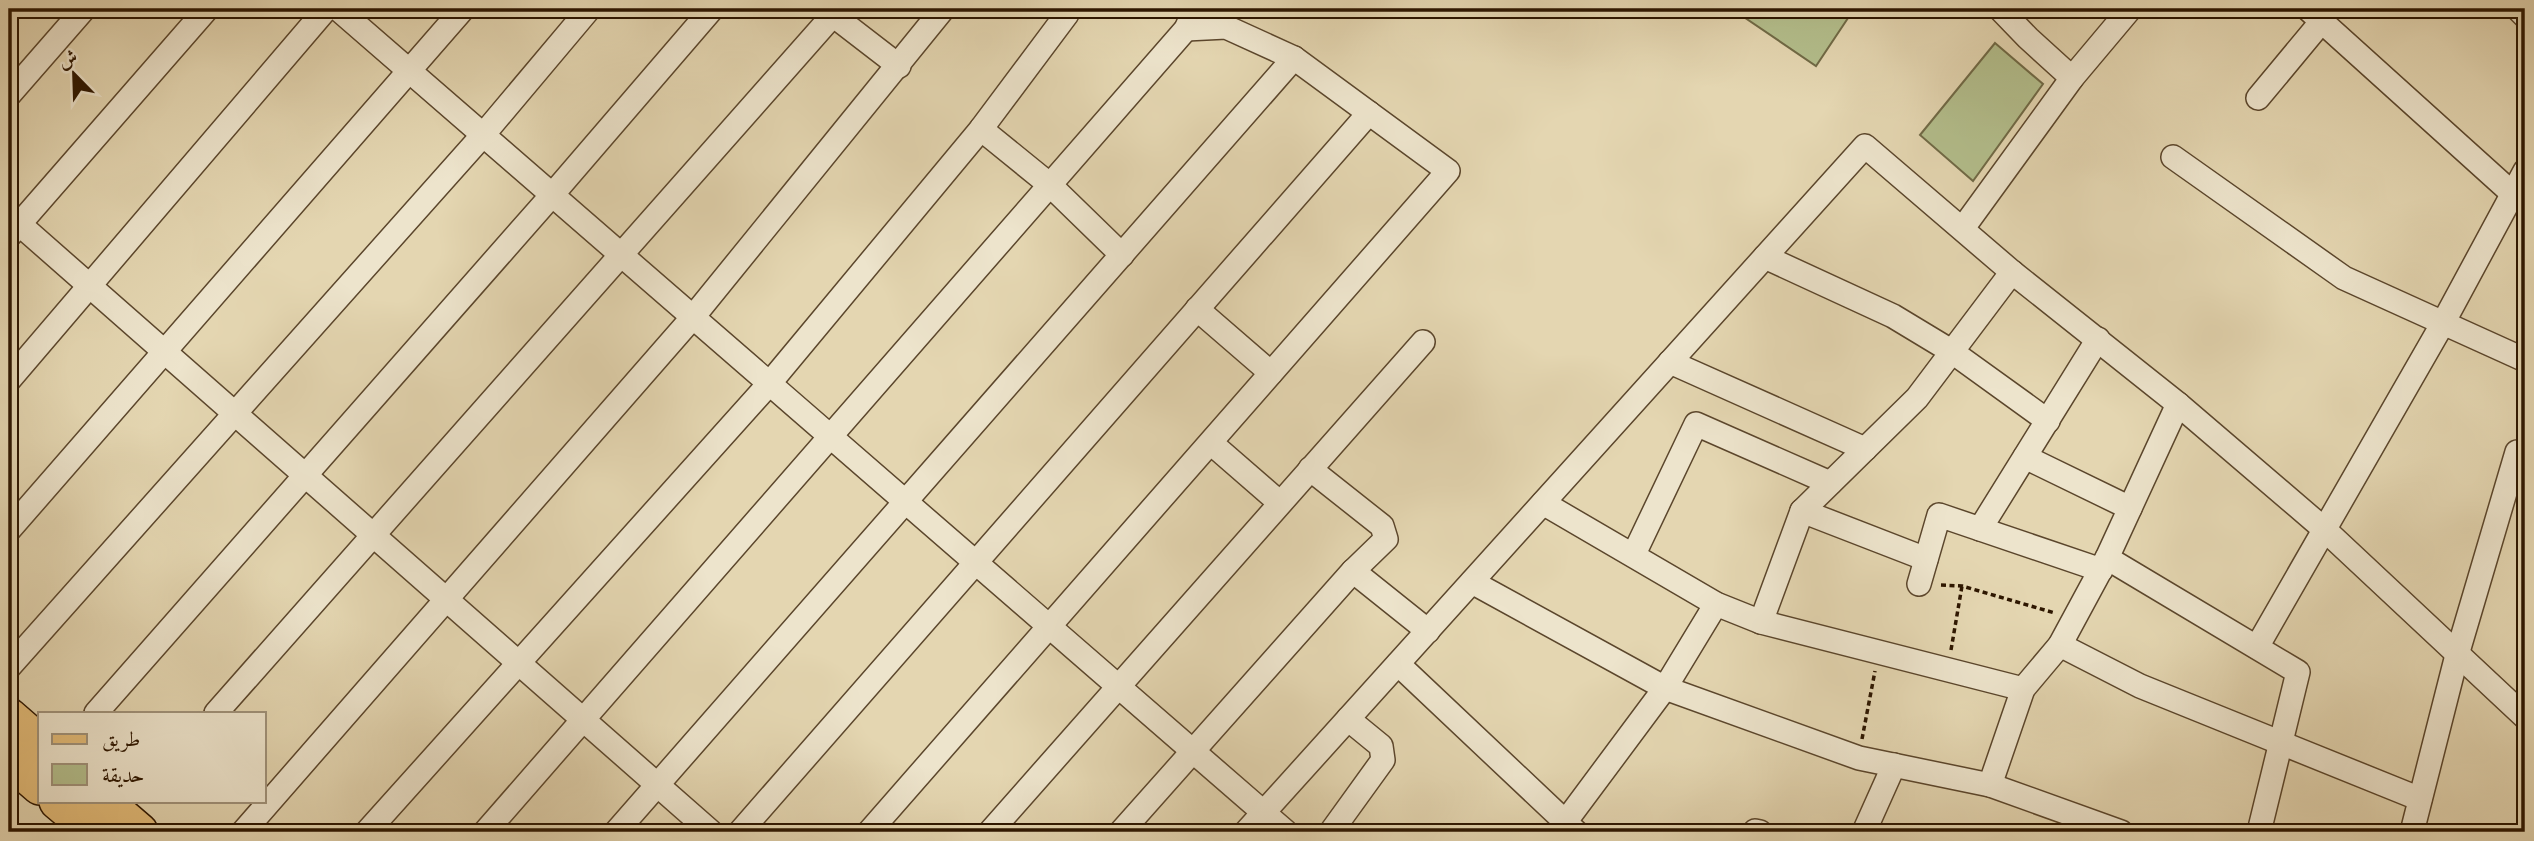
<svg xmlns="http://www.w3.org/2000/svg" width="2534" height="841" font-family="'Libre Caslon Text',Amiri,serif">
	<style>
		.green { fill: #b3be8c; stroke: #706a46; stroke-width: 2 }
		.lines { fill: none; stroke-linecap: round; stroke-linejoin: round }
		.street-casing { stroke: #5b462c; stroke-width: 26 }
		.primary-casing { stroke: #2d1600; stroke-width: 40 }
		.path { stroke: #2d1600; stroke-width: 3.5; stroke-dasharray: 5 3.5; stroke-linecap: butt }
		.street { stroke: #ede4cc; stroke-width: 23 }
		.primary { stroke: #e2bb78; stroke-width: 37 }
	</style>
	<rect width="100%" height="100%" fill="#e4d6b1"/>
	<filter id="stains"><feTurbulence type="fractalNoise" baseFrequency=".00286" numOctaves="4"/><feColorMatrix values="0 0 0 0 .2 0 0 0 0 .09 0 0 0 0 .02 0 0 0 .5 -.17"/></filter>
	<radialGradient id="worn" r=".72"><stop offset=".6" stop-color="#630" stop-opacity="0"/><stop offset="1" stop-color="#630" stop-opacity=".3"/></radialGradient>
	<!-- green -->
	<g class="green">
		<polygon points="1732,9 1854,9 1816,66"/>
		<polygon points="1995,43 2043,84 1973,181 1920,135"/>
	</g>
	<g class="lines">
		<defs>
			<g id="street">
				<polyline points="338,9 1286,832"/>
				<polyline points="825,9 899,66"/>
				<polyline points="2000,9 2028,38 2072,78"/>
				<polyline points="2308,9 2513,194"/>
				<polyline points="2518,9 2525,16"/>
				<polyline points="9,95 84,9"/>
				<polyline points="2258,98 2322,21"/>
				<polyline points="981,129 1050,185 1122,255"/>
				<polyline points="2173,157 2344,278 2525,360"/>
				<polyline points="9,215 711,832"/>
				<polyline points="1963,228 2072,78 2130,9"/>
				<polyline points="9,236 207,9"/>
				<polyline points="1765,257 1893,316 1951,351 2048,421"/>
				<polyline points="1197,309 1271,373"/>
				<polyline points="1670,362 1865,449"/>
				<polyline points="9,380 326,9"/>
				<polyline points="1211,443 1280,503"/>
				<polyline points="2025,457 2130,508"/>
				<polyline points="1543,503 1716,604 1761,622 2023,689"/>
				<polyline points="1802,511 1926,559"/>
				<polyline points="1980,529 2098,339"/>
				<polyline points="9,530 463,9"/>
				<polyline points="1634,554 1696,424 1830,483"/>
				<polyline points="2107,558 2298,672 2259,832"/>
				<polyline points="1353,571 1428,631"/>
				<polyline points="1472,582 1665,688 1859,758 1990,785 2121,832"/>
				<polyline points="1919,584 1939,515 2101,570"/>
				<polyline points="1761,622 1802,511 1917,398 2012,272"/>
				<polyline points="2060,645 2140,686 2420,799"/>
				<polyline points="2257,647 2443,323 2525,171"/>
				<polyline points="1398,664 1576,832"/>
				<polyline points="9,667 483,135 589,9"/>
				<polyline points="96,713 552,195 712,9"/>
				<polyline points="216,713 833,15"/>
				<polyline points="1990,785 2023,689 2060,645 2107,558 2178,404"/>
				<polyline points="1566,821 1665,688 1716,604"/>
				<polyline points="1755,831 1760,832"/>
				<polyline points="243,832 693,317 943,9"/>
				<polyline points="367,832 769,384 981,129 1067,14"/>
				<polyline points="485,832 1186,29 1195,9"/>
				<polyline points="616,832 1294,58"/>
				<polyline points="740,832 1369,113"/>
				<polyline points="869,832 1448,171 1294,58 1226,27 1186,29"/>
				<polyline points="990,832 1423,342"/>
				<polyline points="1121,832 1353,571 1386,539 1382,526 1310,469"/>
				<polyline points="1246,832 1865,146 2012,272 2178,404 2324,529 2525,717"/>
				<polyline points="1331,832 1383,760 1381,746 1348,719"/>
				<polyline points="1864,832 1894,765"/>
				<polyline points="2412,832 2457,655 2517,452"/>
			</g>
			<g id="primary">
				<polyline points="9,717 40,744"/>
				<polyline points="9,759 40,786"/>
				<polyline points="58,801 95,832"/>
				<polyline points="103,801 139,832"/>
			</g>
		</defs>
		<!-- street casing -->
		<use href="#street" class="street-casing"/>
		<!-- primary casing -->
		<use href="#primary" class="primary-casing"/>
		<!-- path -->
		<g class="path">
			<polyline points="1941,585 1962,586 2055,613"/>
			<polyline points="1951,650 1962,586"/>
			<polyline points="1862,739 1875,671"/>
		</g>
		<!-- street -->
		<use href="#street" class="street"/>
		<!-- primary -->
		<use href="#primary" class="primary"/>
	</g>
	<!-- margin -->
	<rect width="2534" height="841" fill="none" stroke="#e4d6b1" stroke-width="35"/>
	<rect x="10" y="10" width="2513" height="820" fill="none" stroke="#2d1600" stroke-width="3.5"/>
	<rect x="18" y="18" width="2499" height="806" fill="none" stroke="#2d1600" stroke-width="2"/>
	<!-- legend -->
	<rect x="38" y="712" width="228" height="91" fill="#ede4cc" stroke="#a0927a" stroke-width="2"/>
	<rect x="52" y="734" width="35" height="10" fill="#e2bb78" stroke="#a0927a" stroke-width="2"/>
	<text x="102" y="746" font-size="21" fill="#2d1600">طريق</text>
	<rect x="52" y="764" width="35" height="21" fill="#b3be8c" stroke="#a0927a" stroke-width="2"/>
	<text x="102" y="782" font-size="21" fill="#2d1600">حديقة</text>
	<!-- north arrow -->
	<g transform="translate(74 74) rotate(337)" stroke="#ede4cc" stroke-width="5" paint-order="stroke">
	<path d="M0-5L12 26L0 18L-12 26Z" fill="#2d1600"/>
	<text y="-10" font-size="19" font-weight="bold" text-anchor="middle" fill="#2d1600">ش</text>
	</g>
	<rect width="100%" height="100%" filter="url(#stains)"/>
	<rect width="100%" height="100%" fill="url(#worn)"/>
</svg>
